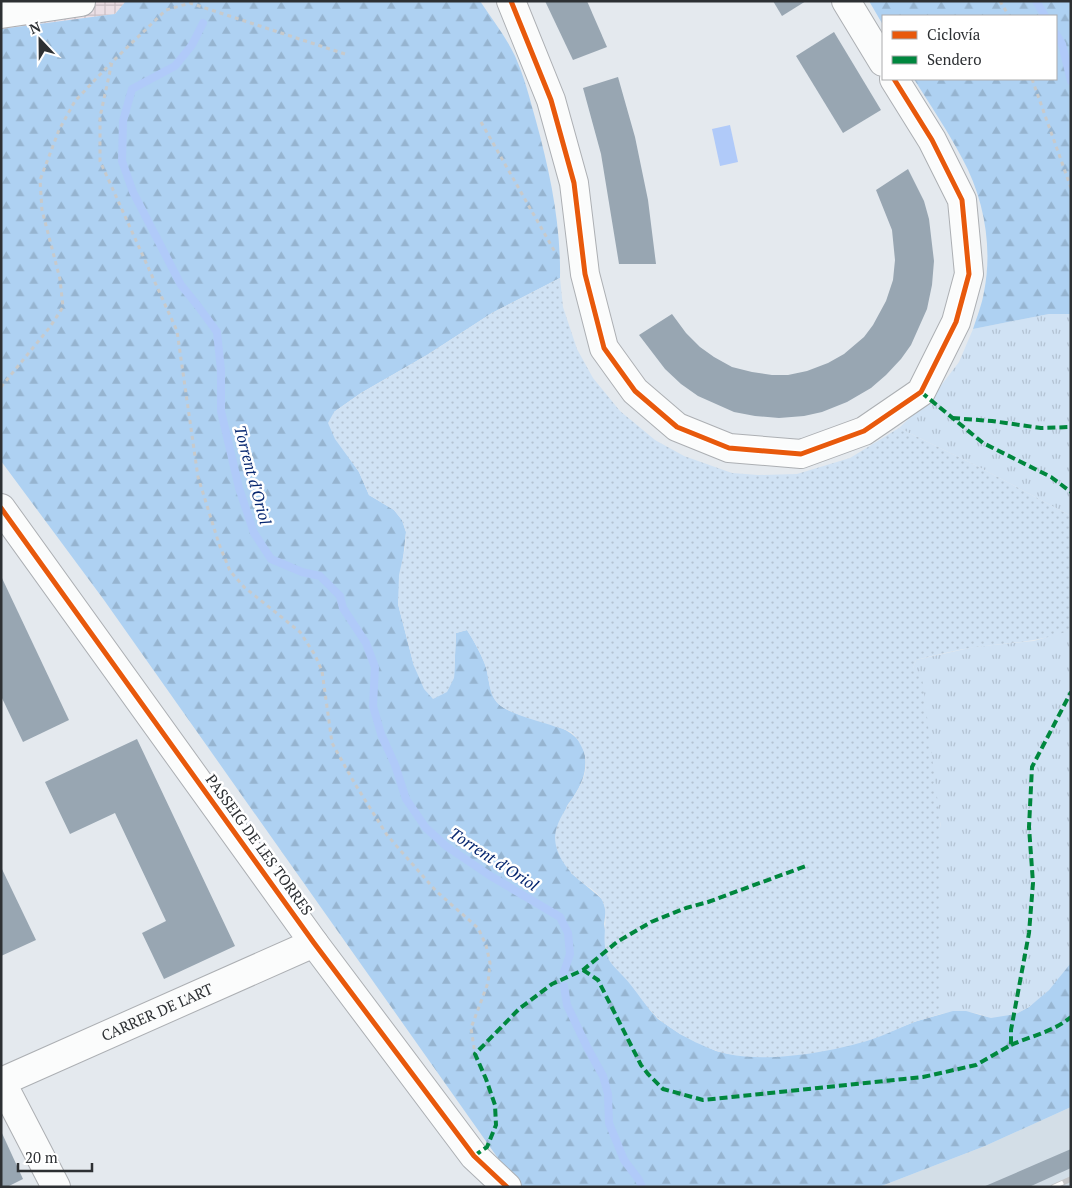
<svg xmlns="http://www.w3.org/2000/svg" width="1072" height="1188" font-family="'PT Serif',serif">
	<style>
		.built { fill: #d3dee7 }
		.industrial { fill: url(#industrial-grid) }
		.grass { fill: url(#grass-tufts) }
		.forest { fill: url(#forest-firs) }
		.garden { fill: url(#garden-dots) }
		.water { fill: #b0caf9 }
		.lines { fill: none; stroke-linecap: round; stroke-linejoin: round }
		.stream { stroke: #b0caf9; stroke-width: 8 }
		.building { fill: #98a6b2 }
		.minor-casing { stroke: #acafb3; stroke-width: 30 }
		.path { stroke: #c8cacb; stroke-width: 3; stroke-dasharray: 4 4; stroke-linecap: butt }
		.minor { stroke: #fbfcfc; stroke-width: 28 }
		.rail-casing { stroke: #c5c6c8; stroke-width: 5.5 }
		.rail { stroke: #fff; stroke-width: 4; stroke-dasharray: 11; stroke-linecap: butt }
		.quiet { stroke: #00873e; stroke-width: 4; stroke-dasharray: 8 4; stroke-linecap: butt }
		.cycleway-casing { stroke: #fff; stroke-width: 8 }
		.cycleway { stroke: #e8590c; stroke-width: 5 }
		.labels { text-anchor: middle; stroke-width: 5; stroke-linejoin: round; paint-order: stroke }
		.street-label { font-size: 15px; fill: #2d3033; stroke: #fff }
		.water-label { font-size: 16px; font-style: italic; fill: #072770; stroke: #fff }
	</style>
	<defs>
		<pattern id="industrial-grid" width="8" height="8" patternUnits="userSpaceOnUse" patternTransform="scale(1.25)"><rect width="8" height="8" fill="#ebdfe5"/><path d="M0 4h8M4 0v8" fill="none" stroke="#cac0c5"/></pattern>
		<pattern id="grass-tufts" width="24" height="20" patternUnits="userSpaceOnUse" patternTransform="scale(1.25)"><rect width="24" height="20" fill="#d0e2f4"/><path d="M3 7l-1-3M5 7V3M7 7l1-3M15 17l-1-3M17 17v-4M19 17l1-3" fill="none" stroke="#b3c2d2"/></pattern>
		<pattern id="forest-firs" width="22" height="20" patternUnits="userSpaceOnUse" patternTransform="scale(1.25)"><rect width="22" height="20" fill="#aed1f2"/><path d="M5 1l3.5 6h-7zM16 11l3.5 6h-7z" fill="#96b4d0"/></pattern>
		<pattern id="garden-dots" width="8" height="8" patternUnits="userSpaceOnUse" patternTransform="scale(1.25)"><rect width="8" height="8" fill="#d0e2f4"/><path d="M2 2h.1M6 6h.1" fill="none" stroke="#b3c2d2" stroke-width="1.8" stroke-linecap="round"/></pattern>
	</defs>
	<rect width="100%" height="100%" fill="#e4e9ee"/>
	<!-- built -->
	<polygon class="built" points="1071,1107 1071,1187 879,1187 985,1146"/>
	<!-- industrial -->
	<polygon class="industrial" points="1,1 126,1 115,14 1,29"/>
	<!-- grass -->
	<g class="grass">
		<polygon points="1049,314 1071,314 1071,516 975,465 899,428 933,396 959,362 973,329"/>
		<path d="M1071,630v333c-15,23 -50,60 -81,55 -3,-1 -7,-3 -11,-4 -12,-3 -26,-3 -38,0v-187l-28,-159 3,-8 58,-13 60,-6z"/>
	</g>
	<!-- forest -->
	<g class="forest">
		<path d="M126,1h354c12,18 26,36 35,55 9,20 15,43 21,65 14,51 25,104 24,157l-68,35 -65,42 -66,38 -27,19 10,38 15,22 10,23 25,15 8,10 4,12 -8,72 16,62 40,12 2,-45 11,-3c7,11 13,22 18,34 5,14 3,32 16,42 24,17 80,14 84,50 2,15 -3,28 -11,40 -2,4 -7,8 -8,13 -2,7 4,53 5,64l31,26 4,11 -2,14 6,37 18,19 22,30 8,9 22,15 36,17 13,3 25,2h26l64,-10 23,-6 50,-19 36,-10h13l25,7 25,-4 13,-7 20,-17 22,-27v144l-86,39 -106,41h-384l19,-6 -410,-581 -103,-139v-432l114,-15z"/>
		<path d="M869,1h202v313h-22l-76,15c4,-12 9,-25 11,-37 9,-45 0,-94 -22,-134 -14,-27 -32,-53 -48,-79h142v-63h-173v9z"/>
	</g>
	<!-- garden -->
	<path class="garden" d="M560,278l3,29 14,42 16,29 27,33 35,29 29,16 48,17 26,2 39,-1 53,-16 49,-30 76,37 96,51v114c-31,12 -63,13 -95,17 -20,3 -40,8 -60,13l-3,8 9,9 19,151v186c-9,3 -18,5 -27,8 -15,6 -29,13 -44,18 -39,12 -102,23 -142,14 -23,-5 -53,-21 -70,-36 -11,-10 -19,-23 -28,-34 -6,-8 -16,-16 -21,-24 -10,-19 1,-41 -6,-58 -4,-9 -13,-14 -20,-19 -14,-10 -28,-28 -28,-46 2,-30 40,-52 29,-85 -3,-7 -7,-15 -13,-20 -4,-2 -10,-4 -15,-5 -16,-6 -42,-11 -56,-22 -12,-9 -10,-26 -15,-40 -4,-12 -11,-24 -18,-35l-11,3 -2,45 -7,14 -14,7 -9,-10 -10,-23 -16,-62 1,-29 6,-27 1,-16 -4,-12 -8,-10 -25,-15 -10,-23 -24,-33 -7,-16 6,-11 27,-19 66,-38 65,-42z"/>
	<!-- water -->
	<polygon class="water" points="730,125 738,162 720,166 712,129"/>
	<g class="lines">
		<!-- stream -->
		<g class="stream">
			<polyline points="1036,1 1045,16"/>
			<polyline points="203,23 192,45 175,66 132,89 123,121 122,161 133,192 181,285 198,306 217,332 221,370 221,411 239,488 254,533 271,559 302,572 320,576 340,596 343,608 366,643 375,667 373,706 381,734 395,765 406,799 426,828 446,846 489,875 560,917 568,933 570,954 564,972"/>
			<polyline points="1056,34 1062,44 1071,81"/>
			<polyline points="564,986 567,1005 587,1047 603,1076 608,1094 609,1123 624,1160 639,1180 642,1187"/>
		</g>
	</g>
	<!-- building -->
	<g class="building">
		<polygon points="545,1 587,1 607,47 573,60"/>
		<polygon points="773,1 806,1 782,16"/>
		<polygon points="834,32 881,110 843,133 796,56"/>
		<polygon points="618,77 635,137 648,200 656,264 619,264 601,154 583,88"/>
		<polygon points="908,169 924,201 929,219 934,261 932,285 927,309 911,345 901,359 886,375 871,388 847,402 822,412 804,416 779,418 755,416 734,412 698,396 681,384 665,369 639,335 672,314 686,333 700,347 714,357 732,367 752,372 772,375 788,375 807,371 828,363 844,354 864,337 873,325 886,301 893,280 895,260 892,230 876,190"/>
		<polygon points="1,576 69,720 23,742 1,696"/>
		<polygon points="137,739 235,946 164,979 142,933 166,921 115,813 70,834 45,782"/>
		<polygon points="1,867 36,940 1,956"/>
		<polygon points="1,1131 23,1179 7,1187 1,1187"/>
		<polygon points="1071,1149 1071,1168 1029,1187 983,1187"/>
	</g>
	<g class="lines">
		<defs>
			<g id="minor">
				<polyline points="511,1 551,100 574,183 585,274 604,348 635,391 677,427 729,448 801,454 864,431 921,392 956,322 969,274 962,200 932,140 894,79"/>
				<polyline points="846,1 883,62"/>
				<polyline points="1,14 81,2"/>
				<polyline points="1,508 314,943 474,1156 507,1187"/>
				<polyline points="1,1081 56,1187"/>
				<path id="s1" d="M1,1082l313,-139"/>
			</g>
		</defs>
		<!-- minor casing -->
		<use href="#minor" class="minor-casing"/>
		<!-- path -->
		<g class="path">
			<polyline points="1000,1 1009,16"/>
			<polyline points="345,54 190,3 166,10 112,62 100,117 100,161 177,331 198,477 219,544 230,571 244,587 300,632 315,655 322,671 332,743 355,784 387,835 436,891 478,928 486,945 490,963 488,983 471,1028 475,1054"/>
			<polyline points="1032,79 1071,188"/>
			<polyline points="481,122 555,252"/>
			<polyline points="1,387 50,327 63,307 60,279 42,210 40,180 59,130 75,101 111,63"/>
		</g>
		<!-- minor -->
		<use href="#minor" class="minor"/>
		<defs>
			<polyline id="rail" points="1053,1187 1071,1179"/>
		</defs>
		<!-- rail casing -->
		<use href="#rail" class="rail-casing"/>
		<!-- rail -->
		<use href="#rail" class="rail"/>
		<!-- quiet -->
		<g class="quiet">
			<polyline points="921,392 983,443 1051,477 1071,492"/>
			<polyline points="952,418 992,421 1041,428 1071,427"/>
			<polyline points="583,970 598,980 641,1065 648,1074 663,1089 703,1100 923,1077 976,1065 1011,1045 1011,1030 1029,933 1033,883 1029,827 1032,767 1071,692"/>
			<path d="M1011,1045c20,-9 42,-13 60,-28"/>
			<polyline points="474,1156 487,1147 496,1125 495,1105 486,1079 475,1054 519,1009 552,984 583,970 617,942 651,922 686,908 708,902 806,866"/>
		</g>
		<defs>
			<g id="cycleway">
				<polyline points="511,1 551,100 574,183 585,274 604,348 635,391 677,427 729,448 801,454 864,431 921,392 956,322 969,274 962,200 932,140 894,79"/>
				<polyline points="1,508 314,943 474,1156 507,1187"/>
			</g>
		</defs>
		<!-- cycleway casing -->
		<use href="#cycleway" class="cycleway-casing"/>
		<!-- cycleway -->
		<use href="#cycleway" class="cycleway"/>
	</g>
	<g class="labels">
		<!-- street labels -->
		<g class="street-label">
			<text transform="translate(259 845) rotate(54)" y="5">PASSEIG DE LES TORRES</text>
			<text dy="5" stroke="none"><textPath href="#s1" startOffset="171">CARRER DE L'ART</textPath></text>
		</g>
		<!-- water labels -->
		<g class="water-label">
			<text transform="translate(253 475) rotate(75)" y="6">Torrent d'Oriol</text>
			<text transform="translate(494 859) rotate(33)" y="6">Torrent d'Oriol</text>
		</g>
	</g>
	<!-- border -->
	<rect width="1072" height="1188" fill="none" stroke="#2d3033" stroke-width="5"/>
	<!-- legend -->
	<rect x="882" y="15" width="175" height="65" fill="#ffffff" stroke="#abacad"/>
	<rect x="892" y="31" width="25" height="8" fill="#e8590c" stroke="#abacad"/>
	<text x="927" y="40" font-size="15" fill="#2d3033">Ciclovía</text>
	<rect x="892" y="56" width="25" height="8" fill="#00873e" stroke="#abacad"/>
	<text x="927" y="65" font-size="15" fill="#2d3033">Sendero</text>
	<!-- north arrow -->
	<g transform="translate(40 40) rotate(338)" stroke="#ffffff" stroke-width="4" paint-order="stroke">
	<path d="M0-4L9 19L0 12L-9 19Z" fill="#2d3033"/>
	<text y="-8" font-size="14" font-weight="bold" text-anchor="middle" fill="#2d3033">N</text>
	</g>
	<!-- scale -->
	<path d="M18 1163v8h74v-8" fill="none" stroke="#2d3033" stroke-width="2.5"/>
	<text x="25" y="1163" font-size="15" fill="#2d3033" stroke="#ffffff" stroke-width="4" paint-order="stroke">20 m</text>
</svg>
